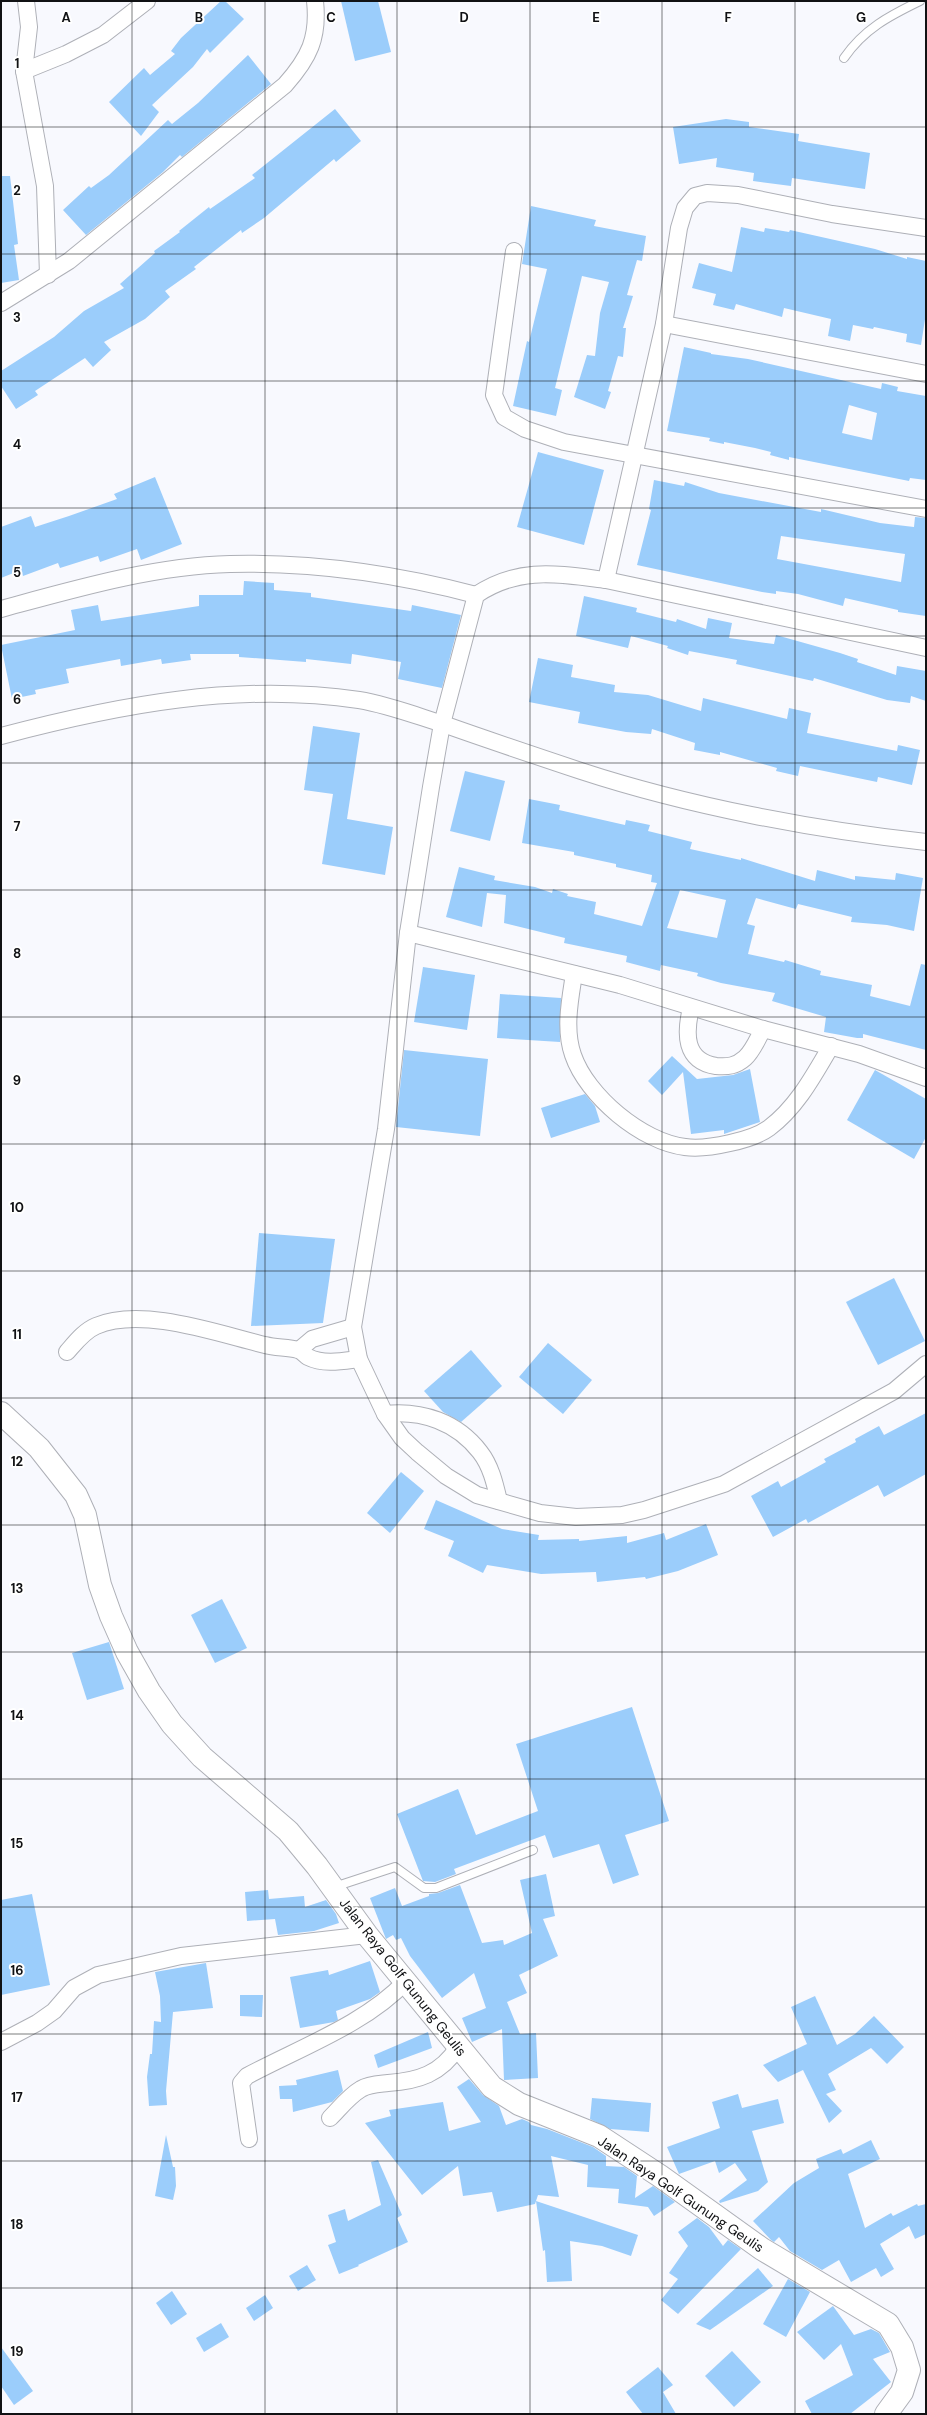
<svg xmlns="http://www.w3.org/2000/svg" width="927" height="2415" font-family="'DM Sans',sans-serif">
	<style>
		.building { fill: #9bcdfb; fill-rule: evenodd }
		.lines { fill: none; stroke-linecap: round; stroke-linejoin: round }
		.lane-casing { stroke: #aeb0b7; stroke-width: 10 }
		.street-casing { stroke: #aeb0b7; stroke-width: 18 }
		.secondary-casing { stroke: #aeb0b7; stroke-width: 24 }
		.lane { stroke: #fff; stroke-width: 8 }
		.street { stroke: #fff; stroke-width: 16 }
		.secondary { stroke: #fff; stroke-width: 22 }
		.grid { fill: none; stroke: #111214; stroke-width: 1; stroke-opacity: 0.55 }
		.labels { text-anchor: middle; stroke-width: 4; stroke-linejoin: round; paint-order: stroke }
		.street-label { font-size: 14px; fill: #111214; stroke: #fff }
		.grid-label { font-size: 13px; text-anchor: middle; font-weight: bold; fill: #111214; stroke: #fff; stroke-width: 4; stroke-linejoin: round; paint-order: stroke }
	</style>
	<rect width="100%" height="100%" fill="#f8f9fe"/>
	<!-- building -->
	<g class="building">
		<polygon points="221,1 225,1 244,19 210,53 207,49 193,67 152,105 159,112 141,136 109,102 144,68 150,75 175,54 171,51 181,38"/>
		<polygon points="341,1 378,1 391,52 355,61"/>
		<polygon points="248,55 271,84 182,157 180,155 163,172 86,235 63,210 89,186 91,188 109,175 168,120 172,124 198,103"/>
		<polygon points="335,109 361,141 336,162 334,159 264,218 242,233 241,230 194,267 196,269 165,291 170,297 145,319 104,342 111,350 93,367 85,358 35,391 38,395 16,409 1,386 1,371 54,337 84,311 124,288 120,284 155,253 154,251 180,232 179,231 209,207 210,209 255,178 252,175"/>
		<polygon points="726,119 749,122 749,127 799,134 798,141 870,153 865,189 792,178 791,186 753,181 754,173 716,167 717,158 679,164 673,127"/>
		<polygon points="1,176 10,176 18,244 14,245 19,280 1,283"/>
		<polygon points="531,206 596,220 594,226 646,236 642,261 637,260 627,295 633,296 623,328 626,328 623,357 618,356 608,391 611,392 605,409 574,397 587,355 595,356 600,313 609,282 582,276 555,388 562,390 556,416 513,406 527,341 529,342 547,269 522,264"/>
		<polygon points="741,227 764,232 765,228 789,232 790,230 875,249 907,259 907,257 926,261 926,313 921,345 906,342 907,334 874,327 873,329 853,325 850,341 828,336 831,319 784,308 782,317 736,304 734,310 713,305 716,294 692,288 699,263 732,272"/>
		<path d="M684,347l27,6v1l37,5 133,30 1,-6 16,4 -1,4 29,5v84l-16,-2 -1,3 -120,-24v3l-19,-5 1,-3 -16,-4 -31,-6v2l-15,-3 1,-3 -43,-7zM849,405l28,8 -5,27 -30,-7z"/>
		<polygon points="538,452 604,470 584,545 517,527"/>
		<polygon points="155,477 182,544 141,560 137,549 100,562 98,556 60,568 58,563 23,576 21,570 1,578 1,527 31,516 35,527 69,516 117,499 114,494"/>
		<path d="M654,480l30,6 1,-4 34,11 102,19v-3l59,14 34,4 1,-10 11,1v98l-28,-4v-2l-53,-12 -2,8 -45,-12 -22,-3v3l-14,-2 -125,-27 14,-55 -2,-1zM781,536l124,18 -4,28 -124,-23z"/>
		<polygon points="244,581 274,583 274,590 311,593 311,597 411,611 412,605 461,615 442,688 398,679 401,662 352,654 351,664 306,659 306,662 239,657 239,654 190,654 191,660 162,664 161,659 121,666 120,659 66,669 69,683 35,690 36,694 12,699 1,645 75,630 71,610 98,605 101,621 199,606 199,595 243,595"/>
		<polygon points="584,596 637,608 636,612 676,622 677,619 706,629 708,618 732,623 729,638 774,644 776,635 840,653 858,659 857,662 896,675 897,666 926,671 926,701 911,696 910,703 887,700 814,678 813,681 736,664 737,660 689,651 688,655 667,648 668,646 631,636 628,648 576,636"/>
		<polygon points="538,658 573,665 571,677 615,685 614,692 648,695 701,711 703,698 787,719 789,708 811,713 807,733 897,751 898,745 920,750 912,785 878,777 877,782 800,766 798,776 776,771 777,768 720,752 720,755 694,750 695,743 652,729 651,734 626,732 578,723 580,712 529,702"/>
		<polygon points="313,726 360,733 347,819 393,827 385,875 322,864 333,794 304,790"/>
		<polygon points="465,771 505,781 490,841 450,831"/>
		<path d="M529,799l31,6 -1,5 66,15 1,-5 24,5 -2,6 44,11 -2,7 51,11v-2l74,23 2,-11 38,10v-4l40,4 1,-7 27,5 -9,53 -27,-6 -36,-3 1,-5 -54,-13 -2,5 -40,-11 -9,26 8,2 -7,28 36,8 1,-2 36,11 -1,4 52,10 -2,11 40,10 11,-42 5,1v85l-63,-16v4h-6l-33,-6 2,-15 -54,-16 3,-8 -54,-10 -24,-7 1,-3 -37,-8 -1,6 -34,-9 1,-6 -63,-13 1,-5 -61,-15 2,-28 -19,-2 -5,34 -36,-10 13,-50 36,9 -1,4 41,7 17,6 1,-4 15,5 -1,2 29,6 -2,12 48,12 15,-43 -6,-1 1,-7 -36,-8v-3l-42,-9v-3l-52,-9zM680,890l46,10 -9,38 -50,-10z"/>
		<polygon points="423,967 475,975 467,1030 414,1022"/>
		<polygon points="500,994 561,998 560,1042 497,1038"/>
		<polygon points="404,1050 488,1059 480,1136 396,1127"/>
		<polygon points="672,1056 697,1079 733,1075 750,1069 760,1122 724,1134 724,1130 691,1134 683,1072 662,1095 648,1081"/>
		<polygon points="875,1070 926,1099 926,1137 914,1159 847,1120"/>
		<polygon points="585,1094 595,1106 600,1122 551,1138 541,1108"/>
		<polygon points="259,1233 335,1239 323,1323 251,1326"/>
		<polygon points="894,1278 925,1341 878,1365 846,1302"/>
		<polygon points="548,1343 592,1380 563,1414 519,1377"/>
		<polygon points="471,1350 502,1386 461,1422 443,1412 424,1391"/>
		<polygon points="926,1413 926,1474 884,1497 878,1485 808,1523 806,1519 773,1537 751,1496 778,1481 781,1487 826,1462 824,1459 856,1442 855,1439 879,1426 884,1435"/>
		<polygon points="401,1472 424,1491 390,1533 367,1513"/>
		<polygon points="436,1500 502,1529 539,1535 538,1540 579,1539 579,1541 627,1536 627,1543 664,1533 666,1540 706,1524 718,1555 678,1571 646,1579 645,1577 597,1582 596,1572 541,1574 487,1565 483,1573 448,1556 454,1541 424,1529"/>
		<polygon points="222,1599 247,1648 215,1663 191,1615"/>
		<polygon points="109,1642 124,1689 87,1700 72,1653"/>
		<polygon points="632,1707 669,1821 625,1835 639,1875 613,1884 599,1844 553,1858 545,1835 454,1869 456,1874 435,1882 423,1881 397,1814 458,1789 476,1835 538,1811 516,1744"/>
		<polygon points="546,1874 555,1916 543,1919 558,1956 519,1975 527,1993 507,2002 520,2034 536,2033 538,2078 504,2080 502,2029 472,2042 462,2018 486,2008 474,1973 442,1998 410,1956 401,1938 396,1940 393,1935 386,1939 370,1898 395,1888 402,1906 429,1896 429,1894 438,1893 460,1885 482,1943 503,1940 504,1945 532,1933 520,1880"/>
		<polygon points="268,1890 269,1899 304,1896 305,1907 326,1900 336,1914 339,1923 314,1931 278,1935 275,1919 247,1921 245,1892"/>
		<polygon points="32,1894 50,1985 1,1995 1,1900"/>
		<polygon points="370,1961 380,1992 370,1999 336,2011 338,2020 334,2022 300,2028 290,1977 328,1970 329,1975"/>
		<polygon points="206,1963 213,2008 173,2012 166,2091 167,2105 149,2106 147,2077 150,2054 152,2054 154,2021 161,2022 160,1996 155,1972"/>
		<polygon points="240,1995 263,1995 262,2017 240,2016"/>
		<polygon points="815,1996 837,2045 855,2034 874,2016 904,2047 887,2064 871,2048 828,2074 836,2090 826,2094 842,2111 829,2123 803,2070 778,2082 763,2065 807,2044 791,2007"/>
		<polygon points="428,2032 432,2048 378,2068 374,2055"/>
		<polygon points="338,2070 343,2091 332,2102 293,2112 292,2099 280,2099 279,2086 297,2085 296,2080"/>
		<polygon points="469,2079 483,2095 499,2106 506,2125 522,2119 529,2122 531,2125 547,2129 593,2147 606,2156 606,2166 624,2167 637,2176 635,2198 653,2186 675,2202 654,2216 648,2207 618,2203 619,2189 587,2187 588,2165 551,2156 559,2197 538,2195 535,2204 497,2212 492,2192 463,2196 458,2166 422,2195 365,2123 391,2116 389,2110 443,2102 449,2131 481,2122 457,2087"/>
		<polygon points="738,2094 742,2108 778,2099 784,2123 752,2131 768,2182 758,2191 720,2203 719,2201 747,2180 735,2163 719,2173 715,2161 679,2174 667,2147 720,2128 712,2102"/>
		<polygon points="592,2098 651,2103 649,2132 610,2129 590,2119"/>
		<polygon points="166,2135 173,2167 175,2167 176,2186 173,2200 155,2196"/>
		<polygon points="871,2140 880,2159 848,2174 865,2228 891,2213 893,2216 917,2204 918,2206 926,2204 926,2234 915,2239 909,2226 880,2244 894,2269 881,2277 876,2268 851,2282 839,2260 822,2270 790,2251 779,2237 774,2242 771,2240 753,2221 794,2183 819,2168 816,2159 841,2149 843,2154"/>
		<polygon points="378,2160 402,2215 397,2218 408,2242 358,2265 359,2266 339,2274 328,2245 336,2242 328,2215 345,2209 348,2221 381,2205 371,2162"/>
		<polygon points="536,2201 638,2235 631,2256 602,2246 570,2241 572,2281 547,2282 545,2250 543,2251"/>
		<polygon points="697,2218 709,2227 723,2246 728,2240 741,2249 678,2314 661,2300 678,2279 669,2273 688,2246 678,2232"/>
		<polygon points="307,2265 316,2280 298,2291 289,2276"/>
		<polygon points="758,2268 773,2286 710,2330 696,2324"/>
		<polygon points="788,2279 810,2292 786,2337 763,2324"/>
		<polygon points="172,2291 187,2314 171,2325 156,2303"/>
		<polygon points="265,2295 273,2308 254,2321 246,2308"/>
		<polygon points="833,2306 854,2335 871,2329 879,2333 890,2352 873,2359 891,2382 850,2414 812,2414 805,2401 853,2375 841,2344 824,2360 797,2332"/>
		<polygon points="221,2323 229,2337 204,2352 196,2338"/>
		<polygon points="1,2347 33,2391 14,2405 1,2386"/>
		<polygon points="732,2351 761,2382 734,2407 705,2376"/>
		<polygon points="658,2367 673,2385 663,2392 676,2414 643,2414 626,2392"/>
	</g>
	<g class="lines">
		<defs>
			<g id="lane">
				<path d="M844,58c20,-29 45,-42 76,-57"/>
				<polyline points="334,1887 395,1867 424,1888 436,1888 533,1850"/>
			</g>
			<g id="street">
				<polyline points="26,1 29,27 24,71 45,186 48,275"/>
				<polyline points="24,71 66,54 103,35 147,1"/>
				<polyline points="514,251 494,395 504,417 525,429 564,442 926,509"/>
				<path d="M1,303l68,-42 216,-176c24,-27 34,-47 30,-84"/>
				<polyline points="664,324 926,374"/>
				<polyline points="606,580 664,324 679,228 685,208 695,196 707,193 738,195 832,214 926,228"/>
				<path d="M1,609c74,-20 152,-43 229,-45 82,-2 166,10 246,31"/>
				<path d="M926,648l-320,-68c-48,-6 -87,-14 -130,15l-34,129 -11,63 -23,146 -22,196 -33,198 6,32 26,55 17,24 15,14 29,24 31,19 63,18 36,4 46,-2 22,-5 80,-26 170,-93 32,-27"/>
				<path d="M1,736c117,-31 236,-54 358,-36 30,5 58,16 87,25 45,16 90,31 135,46 107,35 233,59 345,71"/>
				<polyline points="408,933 620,985 763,1029 859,1054 926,1078"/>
				<path d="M574,974c-4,26 -10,55 -1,81 14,41 69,87 112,92 14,2 32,-1 45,-4 14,-3 28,-7 39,-15 28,-21 45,-53 62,-82"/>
				<path d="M691,1008c-6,25 -7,53 25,58 12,1 20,0 29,-8 8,-7 13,-20 18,-29"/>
				<polyline points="299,1350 312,1339 353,1327"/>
				<path d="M67,1352c8,-9 17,-21 29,-26 46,-20 123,8 169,19 11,3 23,2 33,5 4,1 7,5 10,7 16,8 35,4 51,2"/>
				<path d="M385,1414c37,-4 72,8 95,38 11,14 15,32 19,49"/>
				<polyline points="1,2042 37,2023 54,2011 74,1988 98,1975 181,1956 367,1935"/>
				<path d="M330,2118c10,-10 19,-22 31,-29 8,-5 18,-5 27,-6 30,-2 53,-9 70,-36"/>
				<path d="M249,2139l-8,-56 6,-7c52,-28 119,-52 159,-95"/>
			</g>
			<polyline id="secondary" points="1,1413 39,1448 76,1495 85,1515 100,1585 111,1616 127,1652 149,1691 172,1724 202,1757 288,1831 317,1866 367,1935 492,2087 519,2104 599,2136 660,2176 762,2249 888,2324 902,2347 909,2370 902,2392 886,2414"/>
		</defs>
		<!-- lane casing -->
		<use href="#lane" class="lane-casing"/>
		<!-- street casing -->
		<use href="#street" class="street-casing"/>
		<!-- secondary casing -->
		<use href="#secondary" class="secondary-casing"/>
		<!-- lane -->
		<use href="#lane" class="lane"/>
		<!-- street -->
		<use href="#street" class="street"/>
		<!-- secondary -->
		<use href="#secondary" class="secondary"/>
	</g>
	<!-- grid -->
	<path class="grid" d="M132,1v2413M265,1v2413M397,1v2413M530,1v2413M662,1v2413M795,1v2413M1,127h925M1,254h925M1,381h925M1,508h925M1,636h925M1,763h925M1,890h925M1,1017h925M1,1144h925M1,1271h925M1,1398h925M1,1525h925M1,1652h925M1,1779h925M1,1907h925M1,2034h925M1,2161h925M1,2288h925"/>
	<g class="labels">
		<!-- street labels -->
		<g class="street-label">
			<text transform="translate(403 1977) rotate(52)" y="5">Jalan Raya Golf Gunung Geulis</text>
			<text transform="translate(681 2194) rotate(34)" y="5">Jalan Raya Golf Gunung Geulis</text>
		</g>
	</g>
	<g class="grid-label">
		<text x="66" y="22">A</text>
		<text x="199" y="22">B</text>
		<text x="331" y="22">C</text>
		<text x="464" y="22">D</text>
		<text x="596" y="22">E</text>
		<text x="728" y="22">F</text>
		<text x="861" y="22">G</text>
		<text x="17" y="68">1</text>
		<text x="17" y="195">2</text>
		<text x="17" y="322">3</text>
		<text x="17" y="449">4</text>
		<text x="17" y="577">5</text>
		<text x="17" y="704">6</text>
		<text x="17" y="831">7</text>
		<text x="17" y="958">8</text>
		<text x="17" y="1085">9</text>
		<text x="17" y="1212">10</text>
		<text x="17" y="1339">11</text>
		<text x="17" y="1466">12</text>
		<text x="17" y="1593">13</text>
		<text x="17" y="1720">14</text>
		<text x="17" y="1848">15</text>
		<text x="17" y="1975">16</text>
		<text x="17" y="2102">17</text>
		<text x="17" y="2229">18</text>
		<text x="17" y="2356">19</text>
	</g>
	<!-- border -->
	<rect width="927" height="2415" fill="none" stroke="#111214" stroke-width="4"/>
</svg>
